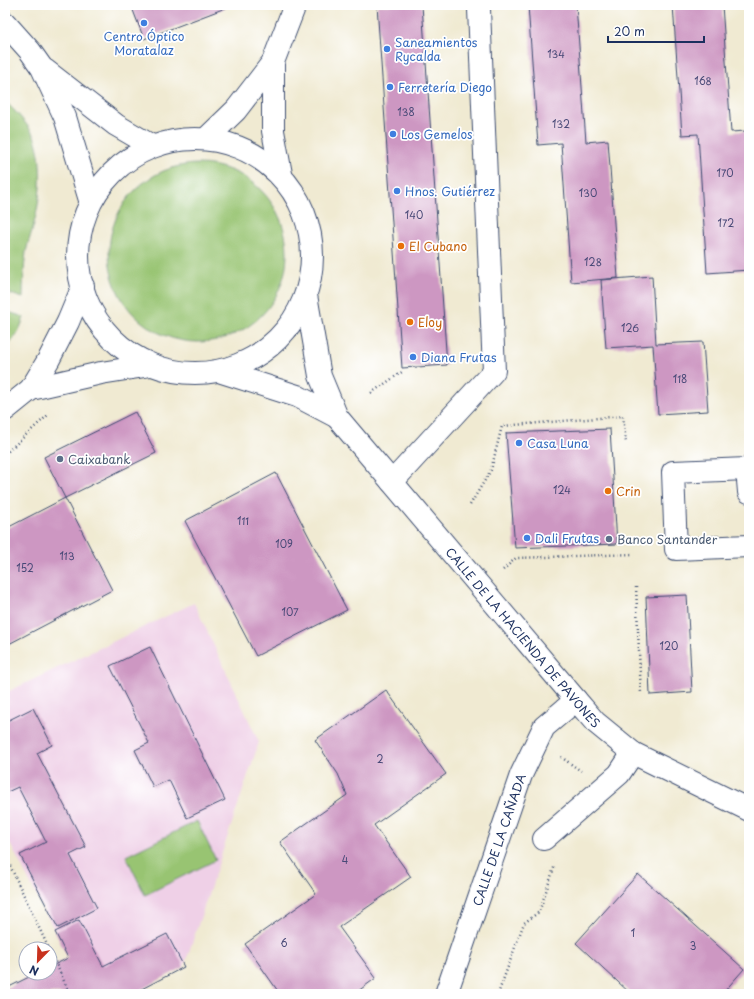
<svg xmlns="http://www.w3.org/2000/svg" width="754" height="999" font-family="'Playpen Sans',sans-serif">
  <rect width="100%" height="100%" fill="#fff"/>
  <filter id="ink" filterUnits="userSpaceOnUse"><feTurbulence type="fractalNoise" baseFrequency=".025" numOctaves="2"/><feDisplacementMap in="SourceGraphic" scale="8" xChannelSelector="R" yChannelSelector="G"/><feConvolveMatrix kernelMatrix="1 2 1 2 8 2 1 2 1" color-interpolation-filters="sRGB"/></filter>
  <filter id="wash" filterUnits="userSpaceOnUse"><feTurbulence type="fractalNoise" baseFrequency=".012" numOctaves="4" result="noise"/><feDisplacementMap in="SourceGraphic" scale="16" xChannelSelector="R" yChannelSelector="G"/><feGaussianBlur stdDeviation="0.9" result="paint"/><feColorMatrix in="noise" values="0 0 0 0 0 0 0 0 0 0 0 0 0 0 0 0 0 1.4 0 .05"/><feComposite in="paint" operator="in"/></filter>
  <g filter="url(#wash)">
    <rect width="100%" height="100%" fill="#f0ead2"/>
    <path fill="#efd0e7" d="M 194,603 L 259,742 L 184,967 L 132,994 L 87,994 L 5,834 L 5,693 Z"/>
    <g fill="#98c472" stroke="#5a7a68">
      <path d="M 5,101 C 15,111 26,122 33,134 C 44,157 41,196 35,219 C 33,230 28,241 26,252 C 24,267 23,283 23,298 L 5,292 Z"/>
      <circle cx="198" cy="253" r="89"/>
      <path d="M 5,311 L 24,317 C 20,330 15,339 5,349 Z"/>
      <path d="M 197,821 L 216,860 L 145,895 L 126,856 Z"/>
    </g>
    <g id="blocks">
      <g fill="#cd97c2">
        <path d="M 131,5 L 227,5 L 228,7 L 144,39 Z"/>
        <path d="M 377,5 L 422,5 L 447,365 L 402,368 Z"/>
        <path d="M 528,5 L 576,5 L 586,142 L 608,140 L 618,278 L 571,282 L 561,143 L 538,145 Z"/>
        <path d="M 673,5 L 722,5 L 731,132 L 746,131 L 749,177 L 749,270 L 707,273 L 698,134 L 682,135 Z"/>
        <path d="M 652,276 L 656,344 L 703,342 L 708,411 L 658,414 L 653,345 L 606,348 L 601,280 Z"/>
        <path d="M 135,412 L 156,453 L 65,498 L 44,457 Z"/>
        <path d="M 610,429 L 617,544 L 515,548 L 506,433 Z"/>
        <path d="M 276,473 L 347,610 L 256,656 L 185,521 Z"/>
        <path d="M 65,498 L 112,590 L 5,646 L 5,529 Z"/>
        <path d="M 687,595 L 692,692 L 650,695 L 646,597 Z"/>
        <path d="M 150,647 L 225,800 L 187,818 L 169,780 L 153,787 L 135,750 L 149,743 L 110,666 Z"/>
        <path d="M 386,690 L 446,774 L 374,825 L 411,877 L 339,927 L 376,978 L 354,994 L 280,994 L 245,944 L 316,894 L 280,842 L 347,795 L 338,774 L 315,740 Z"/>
        <path d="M 33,708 L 52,745 L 37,753 L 86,847 L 70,855 L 97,908 L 58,928 L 20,855 L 46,842 L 18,787 L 5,793 L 5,722 Z"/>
        <path d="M 638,874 L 744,969 L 722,994 L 631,994 L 576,943 Z"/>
        <path d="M 79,920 L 103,966 L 167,934 L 184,967 L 132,994 L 5,994 L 5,989 L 37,973 L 50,973 L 50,967 L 68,958 L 55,932 Z"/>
      </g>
    </g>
  </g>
  <g filter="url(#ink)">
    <use href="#blocks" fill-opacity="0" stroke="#3b4b6f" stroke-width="1"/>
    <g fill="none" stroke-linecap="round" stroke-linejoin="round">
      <g stroke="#3b4b6f" stroke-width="24">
        <g id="minor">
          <path d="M 5,23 L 30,51 L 42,68 L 65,117 L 90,200"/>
          <path d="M 273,62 L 273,131 L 281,174"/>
          <path d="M 45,70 L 116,125 L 152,146"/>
          <circle cx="195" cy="256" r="117"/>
          <path d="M 206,139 L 236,110 L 273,62 L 295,5"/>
          <path id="s1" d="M 306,295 L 320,376 L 337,417 L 576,700 L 595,722 L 633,753 L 749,810"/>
          <path d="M 222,372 L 297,396 L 337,417"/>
          <path d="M 31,389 L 101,373 L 151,365"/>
          <path d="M 5,410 L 31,389 L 49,359 L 68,322 L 83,286"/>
          <path d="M 392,482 L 494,371 L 479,9"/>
          <path d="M 749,492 L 747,469 L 673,472 L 676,549 L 749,546"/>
          <path d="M 544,839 L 619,774 L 633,753"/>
          <path id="s2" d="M 446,994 L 521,775 L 544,727 L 576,700"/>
        </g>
      </g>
      <g stroke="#3b4b6f" stroke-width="2.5" stroke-dasharray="1 3" stroke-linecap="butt">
        <path d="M 371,393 L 402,372"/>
        <path d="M 5,454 L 48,415"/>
        <path d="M 470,505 L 491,470 L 502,426 L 623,416 L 626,443"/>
        <path d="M 503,570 L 516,558 L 634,554"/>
        <path d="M 636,587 L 641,694"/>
        <path d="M 561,757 L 581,771"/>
        <path d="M 5,855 L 49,949"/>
        <path d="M 50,951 L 70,994"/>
        <path d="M 498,994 L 524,923 L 539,912 L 555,865"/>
      </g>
      <use href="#minor" stroke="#fff" stroke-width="22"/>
    </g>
  </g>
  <g fill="#3f7fe0" stroke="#fff" stroke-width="1.5">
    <circle cx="144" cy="23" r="4"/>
    <circle cx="387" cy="49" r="4"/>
    <circle cx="390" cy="87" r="4"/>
    <circle cx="393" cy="134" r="4"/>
    <circle cx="397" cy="191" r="4"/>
    <circle cx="413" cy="357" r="4"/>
    <circle cx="519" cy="443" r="4"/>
    <circle cx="527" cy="538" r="4"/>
  </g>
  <g fill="#e8710a" stroke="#fff" stroke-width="1.5">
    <circle cx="401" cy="246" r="4"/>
    <circle cx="410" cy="322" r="4"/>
    <circle cx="608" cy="491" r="4"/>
  </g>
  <g fill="#5c6f8a" stroke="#fff" stroke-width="1.5">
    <circle cx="60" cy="459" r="4"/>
    <circle cx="609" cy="539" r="4"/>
  </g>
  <g text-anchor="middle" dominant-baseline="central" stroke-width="3.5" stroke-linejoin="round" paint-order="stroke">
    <g font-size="10" fill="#484977">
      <text x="556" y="53">134</text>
      <text x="703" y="80">168</text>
      <text x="406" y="111">138</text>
      <text x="561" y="123">132</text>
      <text x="725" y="172">170</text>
      <text x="588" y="192">130</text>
      <text x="414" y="214">140</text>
      <text x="726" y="222">172</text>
      <text x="593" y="261">128</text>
      <text x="630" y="327">126</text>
      <text x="680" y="378">118</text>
      <text x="562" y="489">124</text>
      <text x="243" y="520">111</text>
      <text x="284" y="543">109</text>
      <text x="67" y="555">113</text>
      <text x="25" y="567">152</text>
      <text x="290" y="611">107</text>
      <text x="669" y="645">120</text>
      <text x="380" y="758">2</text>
      <text x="345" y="859">4</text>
      <text x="633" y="932">1</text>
      <text x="284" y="942">6</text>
      <text x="693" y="945">3</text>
    </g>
    <g font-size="12" fill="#366cbe" stroke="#fff" text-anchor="start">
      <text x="144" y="36" text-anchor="middle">Centro Óptico<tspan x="144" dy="14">Moratalaz</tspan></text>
      <text x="395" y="42">Saneamientos<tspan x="395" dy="14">Rycalda</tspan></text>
      <text x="398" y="87">Ferretería Diego</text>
      <text x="401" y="134">Los Gemelos</text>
      <text x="405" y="191">Hnos. Gutiérrez</text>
      <text x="421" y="357">Diana Frutas</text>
      <text x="527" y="443">Casa Luna</text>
      <text x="535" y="538">Dali Frutas</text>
    </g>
    <g font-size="12" fill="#c56008" stroke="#fff" text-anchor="start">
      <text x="409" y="246">El Cubano</text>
      <text x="418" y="322">Eloy</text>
      <text x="616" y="491">Crin</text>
    </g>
    <g font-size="12" fill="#4e5e75" stroke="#fff" text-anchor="start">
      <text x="68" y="459">Caixabank</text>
      <text x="617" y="539">Banco Santander</text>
    </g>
    <g font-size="12" fill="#1b2f5e" stroke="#fff">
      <text stroke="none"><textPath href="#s1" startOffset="415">CALLE DE LA HACIENDA DE PAVONES</textPath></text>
      <text stroke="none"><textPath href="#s2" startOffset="163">CALLE DE LA CAÑADA</textPath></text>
    </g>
  </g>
  <rect width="754" height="999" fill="none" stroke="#fff" stroke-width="20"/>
  <g transform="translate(38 961) rotate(203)"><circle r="19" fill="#ffffff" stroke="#a4acbf"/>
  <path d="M0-3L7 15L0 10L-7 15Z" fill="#c8321e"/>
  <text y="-6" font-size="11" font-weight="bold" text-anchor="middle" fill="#1b2f5e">N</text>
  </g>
  <path d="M608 36v6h96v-6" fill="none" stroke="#1b2f5e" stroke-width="2"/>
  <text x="614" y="36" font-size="12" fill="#1b2f5e" stroke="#ffffff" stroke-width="3" paint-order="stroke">20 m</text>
</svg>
